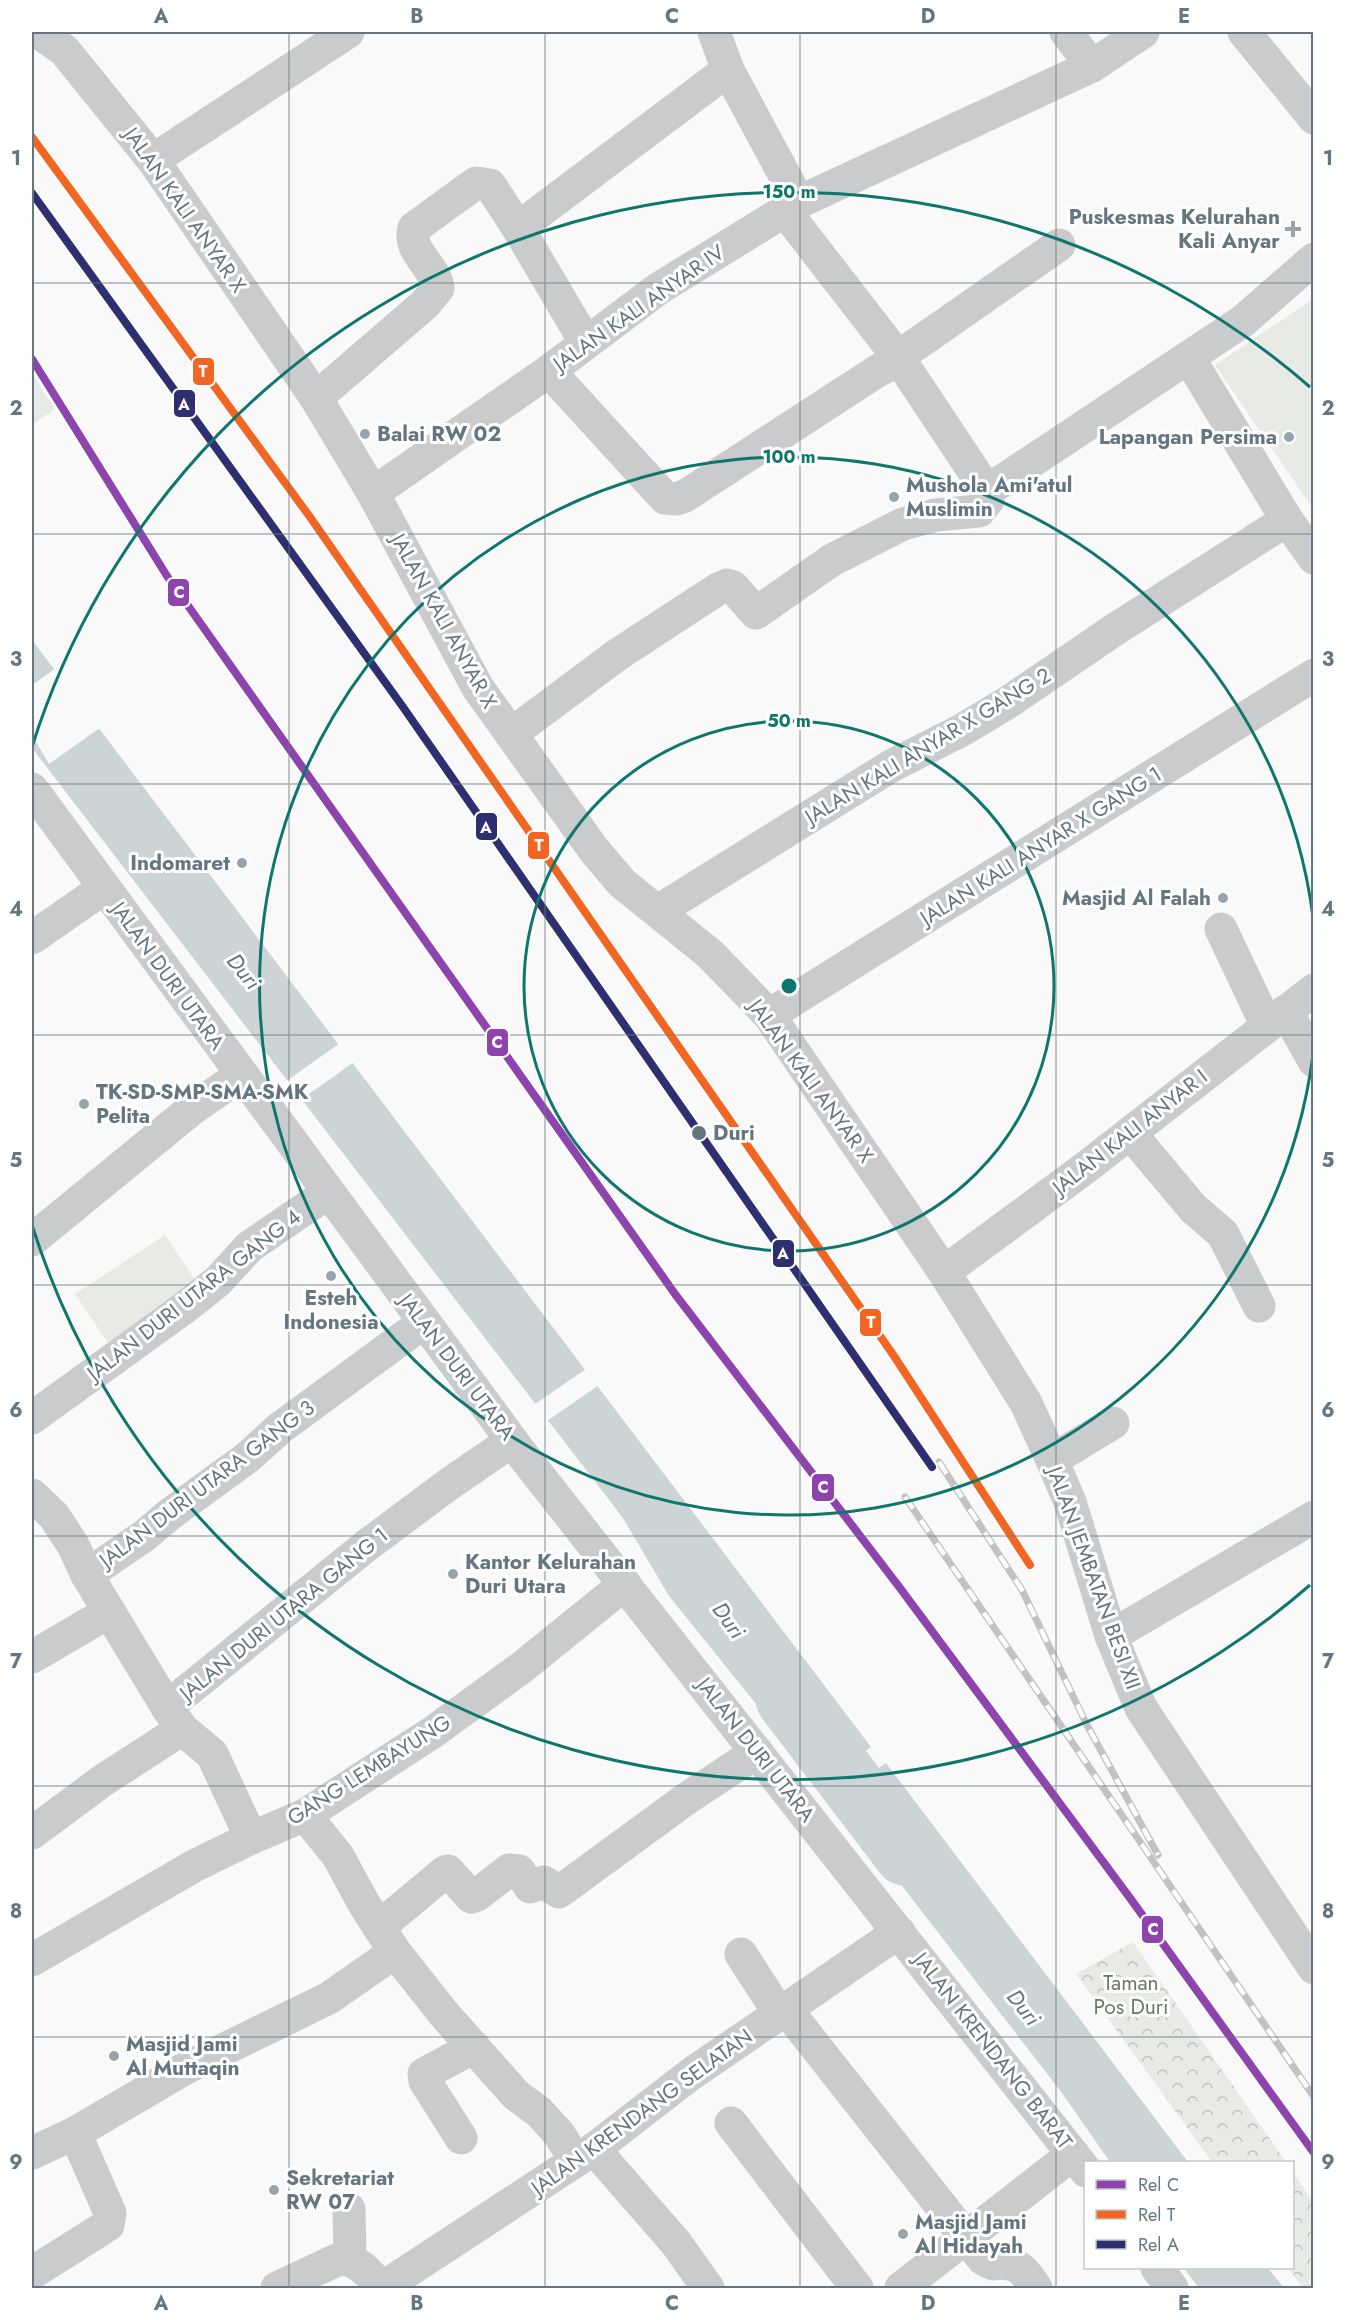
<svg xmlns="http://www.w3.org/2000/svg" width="1345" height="2320" font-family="Jost,sans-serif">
  <defs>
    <pattern id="park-crowns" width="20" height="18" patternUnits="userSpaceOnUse" patternTransform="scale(1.5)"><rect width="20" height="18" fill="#e8eae6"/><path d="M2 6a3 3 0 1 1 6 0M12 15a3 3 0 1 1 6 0" fill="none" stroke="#c0c2c0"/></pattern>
  </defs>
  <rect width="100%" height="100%" fill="#f9f9f9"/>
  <path fill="#e8e9e9" d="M 32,374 L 55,409 L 32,425 Z"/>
  <g fill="#e8eae6">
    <path d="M 1313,299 L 1313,509 L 1215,365 Z"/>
    <path d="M 165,1235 L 202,1290 L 112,1349 L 75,1294 Z"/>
  </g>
  <g fill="url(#park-crowns)">
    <path d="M 1133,1942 L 1286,2162 L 1212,2162 L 1076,1974 Z"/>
    <path d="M 1293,2172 L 1313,2202 L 1313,2288 L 1303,2288 L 1288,2268 L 1292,2268 Z"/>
  </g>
  <g fill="#ccd4d6">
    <path d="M 32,640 L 871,1747 L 820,1783 L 669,1596 L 623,1518 L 32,748 Z"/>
    <path d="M 886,1763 L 1188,2162 L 1110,2162 L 1062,2093 L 835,1799 Z"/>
    <path d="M 1184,2268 L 1268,2268 L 1284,2288 L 1199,2288 Z"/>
  </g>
  <g fill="#f9f9f9">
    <path d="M 56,668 L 101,727 L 49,764 L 32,735 L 32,685 Z"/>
    <path d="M 340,1043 L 354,1062 L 299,1101 L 285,1082 Z"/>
    <path d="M 586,1369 L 599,1385 L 547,1421 L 535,1404 Z"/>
  </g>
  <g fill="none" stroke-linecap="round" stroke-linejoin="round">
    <path stroke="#ccd4d6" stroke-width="63" d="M 787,1699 L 905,1854"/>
    <g stroke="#cacbcc" stroke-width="33">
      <path d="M 38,32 L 64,50 L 153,160 L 316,398 L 373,493 L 478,688 L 594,850 L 622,883 L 710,954 L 769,1015 L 944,1272 L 1026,1403 L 1052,1460 L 1070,1502 L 1111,1636 L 1141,1708 L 1314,1968"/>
      <path d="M 714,32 L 728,70 L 799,202"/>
      <path d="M 1066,32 L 1092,66"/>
      <path d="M 1244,32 L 1314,118"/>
      <path d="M 153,160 L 348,32"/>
      <path d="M 785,211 L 898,357"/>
      <path d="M 518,228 L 586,343"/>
      <path d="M 1189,358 L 1287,520 L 1314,558"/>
      <path d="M 549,371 L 665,498 L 676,499 L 685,496 L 879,370 L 900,360 L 898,357 L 1059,245"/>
      <path d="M 316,398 L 425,304 L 438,288 C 435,265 407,252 414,228 L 476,183 L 490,185 L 518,228 L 728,70"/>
      <path d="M 987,491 L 1243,321 L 1314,259"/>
      <path d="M 373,493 L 549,371 L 658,289 L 799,202 L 1092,66 L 1143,32"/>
      <path d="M 511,734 L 617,655 L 718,589 L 727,585 L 733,587 L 756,613 L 832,560 L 903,524 L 936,515 L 979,511 L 988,500 L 987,491 L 900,360"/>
      <path d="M 32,789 L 521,1453 L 1086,2171"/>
      <path d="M 658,911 L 891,766 L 962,730 L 1007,703 L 1114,630 L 1287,520"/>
      <path d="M 1221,929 L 1267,1026"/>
      <path d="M 32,938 L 104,888"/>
      <path d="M 1286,1011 L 1314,1061"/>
      <path d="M 769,1015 L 1314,675"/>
      <path d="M 1130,1133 L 1193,1208 L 1223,1234 L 1259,1306"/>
      <path d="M 32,1240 L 192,1109 L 241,1075"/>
      <path d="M 944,1272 L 1085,1168 L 1314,990"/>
      <path d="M 32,1418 L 184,1308 L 218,1281 L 249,1247 L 328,1193"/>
      <path d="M 1052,1460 L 1113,1423"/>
      <path d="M 32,1495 L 54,1516 L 73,1545 L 87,1575 L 167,1707"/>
      <path d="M 87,1575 L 144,1536 L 170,1514 L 248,1457 L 280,1428 L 423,1323"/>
      <path d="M 1111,1636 L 1314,1517"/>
      <path d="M 32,1657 L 109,1612"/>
      <path d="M 182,1729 L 212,1754 L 251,1838"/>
      <path d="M 305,1815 L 338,1856 L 364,1904 L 395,1952 L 444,2014 L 516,2095 L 539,2112 L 559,2134 L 576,2161"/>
      <path d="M 32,1833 L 102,1781 L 182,1729 L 167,1707 L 366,1546 L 449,1484 L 512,1441"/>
      <path d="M 379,1927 L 445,1872 L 448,1871 L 471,1897 L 477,1895 L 509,1870 L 519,1871 L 530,1887 L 544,1882 L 559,1892 L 686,1799 L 757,1752"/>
      <path d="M 741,1954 L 779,2013"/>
      <path d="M 32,1960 L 194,1866 L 251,1838 L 305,1815 L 433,1732 L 521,1668 L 625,1584"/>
      <path d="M 786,2009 L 983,2259 L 993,2264 C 1017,2260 1024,2270 1036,2288"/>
      <path d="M 731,2123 L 857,2288"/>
      <path d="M 461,2138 L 425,2081 L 424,2074 L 474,2047"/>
      <path d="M 594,2149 L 676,2243 L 708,2288"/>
      <path d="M 32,2153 L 75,2133 L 184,2069 L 329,1998 L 395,1952"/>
      <path d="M 349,2209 L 350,2259"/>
      <path d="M 1157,2268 L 1172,2288"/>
      <path d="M 32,2273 L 108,2225 L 110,2213 L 75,2133"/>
      <path d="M 277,2288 L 339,2259 C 359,2259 370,2275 382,2288"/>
      <path d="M 382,2288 L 594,2149 L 691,2074 L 899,1932"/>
      <path d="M 901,2288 L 1073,2154"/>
    </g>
    <g stroke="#c0c2c3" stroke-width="7">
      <g id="rail">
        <path d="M 939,1462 L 1022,1590 L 1087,1725 L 1158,1855"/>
        <path d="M 905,1497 L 1314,2097"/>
      </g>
    </g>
    <use href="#rail" stroke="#fff" stroke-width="4.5" stroke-dasharray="14" stroke-linecap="butt"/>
    <g stroke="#fff" stroke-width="12">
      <path id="rail-1" d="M 32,359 L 167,576 L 675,1294 L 900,1588 L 1130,1898 L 1314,2153"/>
    </g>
    <g stroke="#fff" stroke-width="12">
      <path id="rail-2" d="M 32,137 L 310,517 L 894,1356 L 1030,1565"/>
    </g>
    <g stroke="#fff" stroke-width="12">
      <path id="rail-3" d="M 32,193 L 403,707 L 932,1467"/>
    </g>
    <use href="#rail-1" stroke="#8e44ad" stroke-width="8"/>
    <use href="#rail-2" stroke="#f26522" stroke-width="8"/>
    <use href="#rail-3" stroke="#2e2f70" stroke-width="8"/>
  </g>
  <path fill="none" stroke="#667680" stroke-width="1.5" stroke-opacity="0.55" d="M 289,32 L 289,2288M 545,32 L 545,2288M 800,32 L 800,2288M 1056,32 L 1056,2288M 32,283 L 1314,283M 32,534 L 1314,534M 32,784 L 1314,784M 32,1035 L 1314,1035M 32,1285 L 1314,1285M 32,1536 L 1314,1536M 32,1786 L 1314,1786M 32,2037 L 1314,2037"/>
  <g fill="none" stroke="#0f766e" stroke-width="3">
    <circle cx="789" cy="986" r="265"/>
    <path d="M1313 1055A529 529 0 1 1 1313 917"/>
    <path d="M1310 1585A794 794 0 0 1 32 1225M32 747A794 794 0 0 1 1310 387"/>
  </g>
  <g fill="#99a4aa" stroke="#fff" stroke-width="2">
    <path d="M1290 220h6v6h6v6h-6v6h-6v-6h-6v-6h6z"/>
    <circle cx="365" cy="434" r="6"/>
    <circle cx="1289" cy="437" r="6"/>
    <circle cx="894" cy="497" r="6"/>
    <circle cx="242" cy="863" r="6"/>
    <circle cx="1223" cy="898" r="6"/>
    <circle cx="84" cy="1104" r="6"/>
    <circle cx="331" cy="1276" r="6"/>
    <circle cx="453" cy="1574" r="6"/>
    <circle cx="114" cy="2056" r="6"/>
    <circle cx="274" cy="2190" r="6"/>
    <circle cx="903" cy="2234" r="6"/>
  </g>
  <circle fill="#667680" stroke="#fff" stroke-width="2" cx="699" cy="1133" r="8"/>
  <g text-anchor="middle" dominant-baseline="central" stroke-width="6" stroke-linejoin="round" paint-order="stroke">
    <g font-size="21" fill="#667680" stroke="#fff">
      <text transform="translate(185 210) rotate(55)">JALAN KALI ANYAR X</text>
      <text transform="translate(639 308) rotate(-35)">JALAN KALI ANYAR IV</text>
      <text transform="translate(444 621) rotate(61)">JALAN KALI ANYAR X</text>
      <text transform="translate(928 746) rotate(-31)">JALAN KALI ANYAR X GANG 2</text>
      <text transform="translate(1041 846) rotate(-32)">JALAN KALI ANYAR X GANG 1</text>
      <text transform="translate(168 976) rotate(54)">JALAN DURI UTARA</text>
      <text transform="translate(811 1081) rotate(54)">JALAN KALI ANYAR X</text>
      <text transform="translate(1130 1132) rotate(-38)">JALAN KALI ANYAR I</text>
      <text transform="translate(194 1295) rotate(-38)">JALAN DURI UTARA GANG 4</text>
      <text transform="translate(457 1367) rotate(53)">JALAN DURI UTARA</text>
      <text transform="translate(207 1484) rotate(-37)">JALAN DURI UTARA GANG 3</text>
      <text transform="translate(1094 1578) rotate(70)">JALAN JEMBATAN BESI XII</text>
      <text transform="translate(284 1614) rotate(-39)">JALAN DURI UTARA GANG 1</text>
      <text transform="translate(756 1750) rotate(52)">JALAN DURI UTARA</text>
      <text transform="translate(369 1770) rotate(-32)">GANG LEMBAYUNG</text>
      <text transform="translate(993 2051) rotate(52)">JALAN KRENDANG BARAT</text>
      <text transform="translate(642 2112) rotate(-36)">JALAN KRENDANG SELATAN</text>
    </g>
    <g font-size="21" font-weight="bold" fill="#667680" stroke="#fff" text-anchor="start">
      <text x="1280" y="217" text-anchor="end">Puskesmas Kelurahan<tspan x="1280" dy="24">Kali Anyar</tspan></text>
      <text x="377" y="434">Balai RW 02</text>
      <text x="1277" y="437" text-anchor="end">Lapangan Persima</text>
      <text x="906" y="485">Mushola Ami'atul<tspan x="906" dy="24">Muslimin</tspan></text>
      <text x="230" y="863" text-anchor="end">Indomaret</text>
      <text x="1211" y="898" text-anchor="end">Masjid Al Falah</text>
      <text x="96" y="1092">TK-SD-SMP-SMA-SMK<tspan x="96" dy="24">Pelita</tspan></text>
      <text x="331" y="1298" text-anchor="middle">Esteh<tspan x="331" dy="24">Indonesia</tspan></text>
      <text x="465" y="1562">Kantor Kelurahan<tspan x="465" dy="24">Duri Utara</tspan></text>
      <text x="126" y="2044">Masjid Jami<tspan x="126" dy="24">Al Muttaqin</tspan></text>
      <text x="286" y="2178">Sekretariat<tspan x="286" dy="24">RW 07</tspan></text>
      <text x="915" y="2222">Masjid Jami<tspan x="915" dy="24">Al Hidayah</tspan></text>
    </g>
    <g font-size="21" font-weight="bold" fill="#667680" stroke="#fff" text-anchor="start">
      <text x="713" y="1133">Duri</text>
    </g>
    <g font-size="21" fill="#697966" stroke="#fff">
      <text x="1131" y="1983">Taman<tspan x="1131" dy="24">Pos Duri</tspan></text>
    </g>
    <g font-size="22" font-style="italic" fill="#62747a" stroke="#fff">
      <text transform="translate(244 971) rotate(51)">Duri</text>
      <text transform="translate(729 1620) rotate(54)">Duri</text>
      <text transform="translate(1024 2007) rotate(52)">Duri</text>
    </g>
  </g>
  <circle cx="789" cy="986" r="9" fill="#0f766e" stroke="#fff" stroke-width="3"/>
  <g font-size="18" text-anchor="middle" font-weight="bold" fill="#0f766e" stroke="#fff" stroke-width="6" stroke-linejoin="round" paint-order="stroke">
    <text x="789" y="198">150 m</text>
    <text x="789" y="463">100 m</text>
    <text x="789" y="727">50 m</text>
  </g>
  <g stroke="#fff" stroke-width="2">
    <rect x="192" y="357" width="23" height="29" rx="6" fill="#f26522"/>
    <rect x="173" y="389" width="23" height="29" rx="6" fill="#2e2f70"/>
    <rect x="167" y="578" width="23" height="29" rx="6" fill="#8e44ad"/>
    <rect x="475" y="812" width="23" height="29" rx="6" fill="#2e2f70"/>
    <rect x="527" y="831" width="23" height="29" rx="6" fill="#f26522"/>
    <rect x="486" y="1028" width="23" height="29" rx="6" fill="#8e44ad"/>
    <rect x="772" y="1239" width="23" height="29" rx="6" fill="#2e2f70"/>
    <rect x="859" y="1308" width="23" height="29" rx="6" fill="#f26522"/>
    <rect x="811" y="1473" width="24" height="29" rx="6" fill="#8e44ad"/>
    <rect x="1141" y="1915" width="23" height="29" rx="6" fill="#8e44ad"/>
  </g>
  <g font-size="16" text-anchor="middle" font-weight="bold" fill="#fff">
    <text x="203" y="377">T</text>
    <text x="184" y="410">A</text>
    <text x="179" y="598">C</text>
    <text x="486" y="833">A</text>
    <text x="539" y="851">T</text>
    <text x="497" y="1048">C</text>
    <text x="783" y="1259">A</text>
    <text x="871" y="1328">T</text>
    <text x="823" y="1493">C</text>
    <text x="1153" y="1935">C</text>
  </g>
  <rect width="1345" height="2320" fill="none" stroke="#ffffff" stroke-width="66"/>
  <rect x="1084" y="2161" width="210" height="108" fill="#ffffff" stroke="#c2c8cc" stroke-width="1.5"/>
  <rect x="1096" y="2180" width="30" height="9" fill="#8e44ad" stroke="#c2c8cc" stroke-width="1.5"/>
  <text x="1138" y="2191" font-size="18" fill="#667680">Rel C</text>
  <rect x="1096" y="2210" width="30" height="9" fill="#f26522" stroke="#c2c8cc" stroke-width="1.5"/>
  <text x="1138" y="2221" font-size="18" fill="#667680">Rel T</text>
  <rect x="1096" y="2240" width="30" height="9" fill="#2e2f70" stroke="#c2c8cc" stroke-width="1.5"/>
  <text x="1138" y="2251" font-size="18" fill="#667680">Rel A</text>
  <rect x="33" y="33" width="1279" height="2254" fill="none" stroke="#667680" stroke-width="2"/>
  <g font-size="20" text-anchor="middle" font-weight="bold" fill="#667680">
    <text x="161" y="23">A</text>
    <text x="417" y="23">B</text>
    <text x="672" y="23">C</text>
    <text x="928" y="23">D</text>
    <text x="1184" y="23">E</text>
    <text x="16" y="165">1</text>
    <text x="1328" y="165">1</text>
    <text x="16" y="415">2</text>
    <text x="1328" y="415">2</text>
    <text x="16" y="666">3</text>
    <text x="1328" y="666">3</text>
    <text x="16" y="916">4</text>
    <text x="1328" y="916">4</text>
    <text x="16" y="1167">5</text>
    <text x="1328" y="1167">5</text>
    <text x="16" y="1417">6</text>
    <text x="1328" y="1417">6</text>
    <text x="16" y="1668">7</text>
    <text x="1328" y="1668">7</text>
    <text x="16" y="1918">8</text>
    <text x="1328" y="1918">8</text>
    <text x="16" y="2169">9</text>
    <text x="1328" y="2169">9</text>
    <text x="161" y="2310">A</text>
    <text x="417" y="2310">B</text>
    <text x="672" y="2310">C</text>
    <text x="928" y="2310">D</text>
    <text x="1184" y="2310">E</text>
  </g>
</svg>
